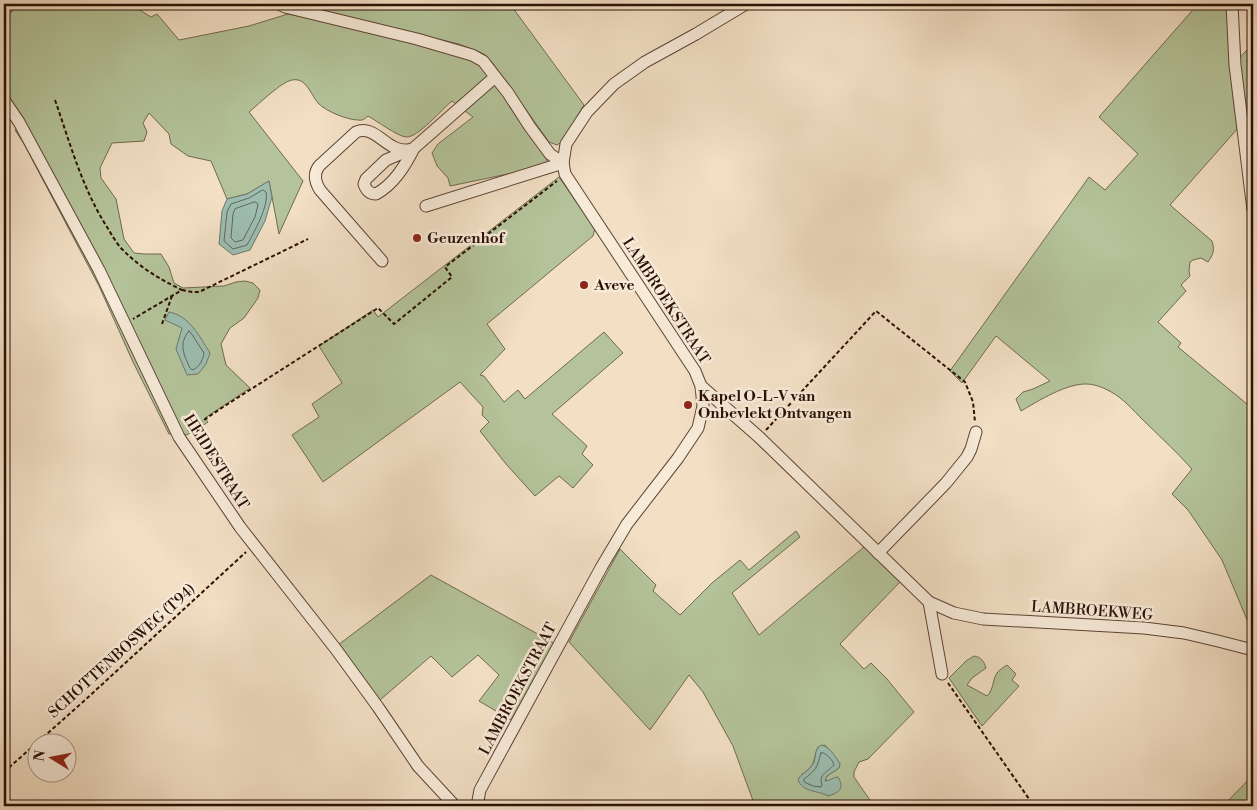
<svg xmlns="http://www.w3.org/2000/svg" width="1257" height="810" font-family="'Libre Bodoni',serif">
  <rect width="100%" height="100%" fill="#f2dfc4"/>
  <filter id="stains"><feTurbulence type="fractalNoise" baseFrequency=".004" numOctaves="4"/><feColorMatrix values="0 0 0 0 .2 0 0 0 0 .09 0 0 0 0 .02 0 0 0 .5 -.17"/></filter>
  <radialGradient id="worn" r=".72"><stop offset=".6" stop-color="#630" stop-opacity="0"/><stop offset="1" stop-color="#630" stop-opacity=".3"/></radialGradient>
  <g fill="#b4c399" stroke="#6f6a4e" fill-rule="evenodd">
    <path d="M 17,4 L 135,4 L 138,9 L 151,17 L 157,14 L 179,40 L 249,26 L 288,14 L 311,18 L 464,56 L 477,63 L 500,90 L 548,162 L 527,170 L 450,186 L 448,178 L 437,166 L 432,153 L 438,144 L 473,117 L 452,101 C 442,109 418,138 406,137 C 397,136 377,121 368,116 C 365,119 362,121 358,120 C 347,120 326,111 319,104 C 311,96 307,77 292,80 C 281,82 259,104 249,112 L 303,181 L 279,234 L 269,181 L 247,194 L 227,199 L 211,161 L 188,156 L 171,144 L 169,134 L 149,113 L 143,123 L 147,132 L 144,141 L 112,143 L 100,168 L 101,178 L 116,199 L 124,239 L 134,253 L 144,254 L 161,254 L 169,267 L 174,283 L 183,288 L 224,286 L 236,282 L 245,281 L 253,283 L 260,290 L 258,298 L 244,318 L 230,328 L 221,344 L 226,365 L 250,388 L 205,418 L 208,422 L 193,432 L 186,435 L 169,434 L 133,362 L 99,286 L 24,144 L 15,130 L 24,124 L 4,96 L 4,14 Z"/>
    <path d="M 291,4 L 510,4 L 584,105 L 562,142 L 557,145 L 549,142 L 492,62 L 484,54 L 459,44 Z"/>
    <path d="M 1198,4 L 1227,4 L 1239,127 L 1170,205 L 1212,241 C 1215,250 1213,255 1208,262 L 1201,258 L 1193,260 L 1190,262 L 1189,271 L 1190,276 L 1181,285 L 1186,291 L 1158,322 L 1181,343 L 1178,347 L 1253,409 L 1253,634 L 1222,560 L 1188,510 L 1172,494 L 1192,469 C 1176,451 1158,435 1141,418 C 1134,411 1127,403 1119,397 C 1111,391 1097,384 1087,384 C 1067,383 1038,401 1021,411 L 1016,399 L 1023,392 L 1033,389 L 1050,381 L 996,336 L 962,383 L 950,371 L 1089,177 L 1105,190 L 1138,154 L 1099,117 Z"/>
    <path d="M 1253,43 L 1253,127 L 1246,120 L 1238,60 Z"/>
    <path d="M 559,177 L 595,229 L 593,236 L 487,324 L 505,349 L 480,375 L 484,376 L 504,402 L 518,390 L 525,399 L 604,332 L 623,353 L 552,414 L 587,446 L 582,454 L 593,465 L 573,488 L 559,476 L 535,496 L 506,464 L 480,431 L 489,422 L 482,415 L 483,407 L 460,382 L 323,482 L 292,435 L 319,417 L 312,404 L 342,383 L 319,346 L 373,310 L 378,317 Z"/>
    <path d="M 796,531 L 800,537 L 732,593 L 759,635 L 864,547 L 901,581 L 840,644 L 864,669 L 871,663 L 887,679 L 914,712 L 868,759 L 859,762 L 854,772 L 854,777 L 874,806 L 755,806 L 733,746 L 703,692 L 689,675 L 650,730 L 569,642 L 620,549 L 656,585 L 653,591 L 680,615 L 712,583 L 740,560 L 749,570 ZM 825,745 L 832,753 L 840,764 L 839,768 L 827,776 L 825,781 L 830,781 L 828,796 L 823,793 L 801,775 C 817,765 812,761 818,747 Z"/>
    <path d="M 431,575 L 554,643 L 511,720 L 479,701 L 499,675 L 478,655 L 452,677 L 431,656 L 380,700 L 338,645 Z"/>
    <path d="M 974,656 C 981,657 984,661 986,668 L 972,678 L 967,685 L 987,696 C 994,689 992,681 997,673 C 999,670 1004,667 1007,665 L 1016,674 L 1012,680 L 1019,686 L 982,726 L 949,678 L 966,661 Z"/>
    <path d="M 1253,775 L 1253,806 L 1223,806 Z"/>
  </g>
  <g fill="#9cbdb0" stroke="#6e786b">
    <path d="M 269,181 L 272,197 L 265,221 L 250,250 L 233,255 L 219,244 L 222,211 L 227,199 L 247,194 Z"/>
    <path d="M 169,312 C 190,316 199,336 210,353 L 206,364 L 198,374 L 187,375 L 176,349 L 182,328 L 165,320 Z"/>
    <path d="M 821,745 C 829,746 836,757 840,764 L 839,768 L 827,776 L 825,781 C 830,781 833,777 838,777 C 845,788 839,793 828,796 C 818,790 802,793 798,779 C 802,773 809,771 813,764 C 817,757 813,751 821,745 Z"/>
  </g>
  <g fill="none" stroke-linecap="round" stroke-linejoin="round">
    <g stroke="#63665a" stroke-width="1">
      <path d="M 263,190 L 266,192 C 269,206 254,232 247,245 L 233,249 L 224,241 L 227,212 L 231,204 L 249,198 Z"/>
      <path d="M 255,202 L 257,203 L 258,205 L 255,217 L 243,240 L 235,242 L 231,238 L 233,214 L 235,209 Z"/>
      <path d="M 189,331 L 191,333 L 204,353 C 203,360 199,368 192,370 L 190,368 C 184,355 178,344 189,331 Z"/>
      <path d="M 821,753 L 824,753 C 828,756 833,760 834,765 C 828,772 818,774 822,785 L 821,787 L 813,786 L 804,782 L 804,779 C 816,770 817,768 821,753 Z"/>
    </g>
    <g stroke="#5c4434" stroke-width="13">
      <g id="minor">
        <path d="M 279,4 L 285,7 L 417,39 L 472,55 L 483,61 L 508,93 L 530,127 L 550,154 L 563,163"/>
        <path d="M 1232,4 L 1235,65 L 1253,210"/>
        <path d="M 4,10 L 11,4"/>
        <path d="M 4,100 L 19,122 L 99,270 L 179,437 L 240,527 L 335,648 L 378,707 L 418,766 L 455,806"/>
        <path d="M 414,148 C 405,166 394,184 376,194 C 370,194 366,190 364,184 L 366,179 L 386,160 L 414,148 L 495,77"/>
        <path d="M 426,206 L 563,163"/>
        <path d="M 382,261 L 320,190 C 315,182 313,174 319,166 L 356,132 C 376,124 386,152 408,150"/>
        <path d="M 701,386 L 759,437 L 929,602 L 954,613 L 983,619 L 1144,628 L 1184,633 L 1218,641 L 1253,650"/>
        <path d="M 878,553 L 946,483 L 967,457 L 971,449 L 976,432"/>
        <path d="M 929,602 L 942,674"/>
        <path d="M 477,806 L 480,790 L 602,566 L 627,524 L 678,458 L 698,428 L 703,406 L 701,386 L 695,371 L 565,174 L 563,163 L 566,144 L 587,112 L 614,84 L 645,62 L 696,34 L 746,4"/>
      </g>
    </g>
    <g stroke="#2a1004" stroke-width="2" stroke-dasharray="4 2.5" stroke-linecap="butt">
      <path d="M 55,100 C 70,143 82,188 107,227 C 112,235 117,245 125,252 C 141,268 161,280 182,290 L 133,319"/>
      <path d="M 182,290 L 192,292 L 199,292 L 308,239"/>
      <path d="M 162,324 L 172,296"/>
      <path d="M 766,430 L 876,311 L 965,382 L 973,402 L 975,422"/>
      <path d="M 188,431 L 220,409 L 378,308 L 394,324 L 452,277 L 445,267 L 557,181"/>
      <path d="M 948,683 L 1034,806"/>
      <path d="M 4,772 L 84,701 L 246,552"/>
    </g>
    <use href="#minor" stroke="#f7ead9" stroke-width="11"/>
  </g>
  <g fill="#8f2418" stroke="#f7ead9" stroke-width="2">
    <circle cx="417" cy="238" r="5"/>
    <circle cx="584" cy="285" r="5"/>
    <circle cx="688" cy="405" r="5"/>
  </g>
  <g text-anchor="middle" dominant-baseline="central" stroke-width="5" stroke-linejoin="round" paint-order="stroke">
    <g font-size="15" font-weight="bold" fill="#2a1004" stroke="#f7ead9" text-anchor="start">
      <text x="427" y="238">Geuzenhof</text>
      <text x="594" y="285">Aveve</text>
      <text x="698" y="396">Kapel O-L-V van<tspan x="698" dy="17">Onbevlekt Ontvangen</tspan></text>
    </g>
    <g font-size="15" fill="#2a1004" stroke="#f7ead9">
      <text transform="translate(666 301) rotate(57)">LAMBROEKSTRAAT</text>
      <text transform="translate(216 462) rotate(58)">HEIDESTRAAT</text>
      <text transform="translate(1092 611) rotate(4)">LAMBROEKWEG</text>
      <text transform="translate(122 651) rotate(-42)">SCHOTTENBOSWEG (T94)</text>
      <text transform="translate(518 689) rotate(-62)">LAMBROEKSTRAAT</text>
    </g>
  </g>
  <rect width="1257" height="810" fill="none" stroke="#f2dfc4" stroke-width="20"/>
  <rect x="5" y="5" width="1247" height="800" fill="none" stroke="#2a1004" stroke-width="2.5"/>
  <rect x="10" y="10" width="1237" height="790" fill="none" stroke="#2a1004"/>
  <g transform="translate(52 758) rotate(280)"><circle r="24" fill="#f7ead9" stroke="#a59384"/>
  <path d="M0-4L9 19L0 12L-9 19Z" fill="#8f2418"/>
  <text y="-8" font-size="14" font-weight="bold" text-anchor="middle" fill="#2a1004">N</text>
  </g>
  <rect width="100%" height="100%" filter="url(#stains)"/>
  <rect width="100%" height="100%" fill="url(#worn)"/>
</svg>
